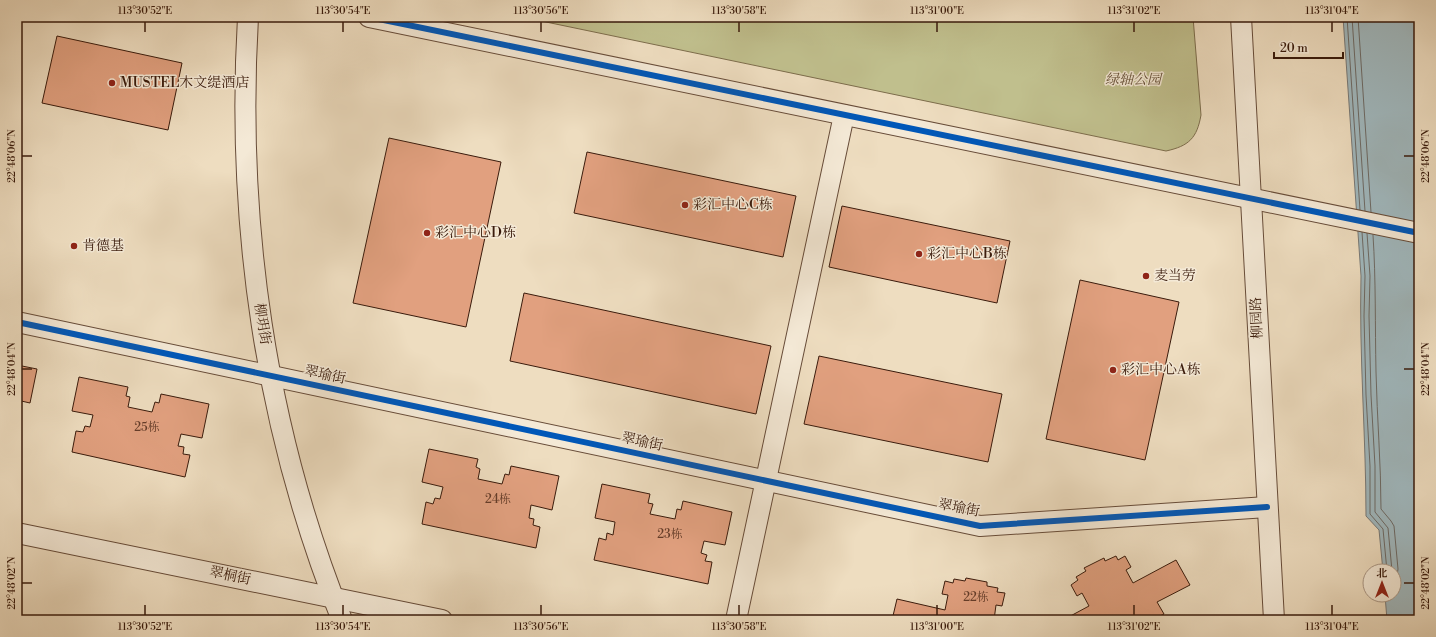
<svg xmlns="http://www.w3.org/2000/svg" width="1436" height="637" font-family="'Libre Bodoni','Noto Serif SC',serif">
  <rect width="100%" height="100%" fill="#eeddc0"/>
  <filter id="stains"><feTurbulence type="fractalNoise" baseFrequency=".005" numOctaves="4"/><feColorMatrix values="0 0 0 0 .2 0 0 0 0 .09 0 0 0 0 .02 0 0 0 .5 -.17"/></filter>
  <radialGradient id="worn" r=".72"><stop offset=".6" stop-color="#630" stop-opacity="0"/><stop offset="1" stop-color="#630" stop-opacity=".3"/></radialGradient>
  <path fill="#c0bf8d" stroke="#7d6d4c" d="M 522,17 L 1193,17 L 1201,115 C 1197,138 1189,146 1166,151 Z"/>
  <path fill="#a0b8be" stroke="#777977" d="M 1343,17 L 1419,17 L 1419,257 L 1418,277 L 1419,281 L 1419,620 L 1387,620 L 1385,595 L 1394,595 L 1394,571 L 1383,571 L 1379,530 L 1366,516 C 1366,436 1359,356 1361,276 Z"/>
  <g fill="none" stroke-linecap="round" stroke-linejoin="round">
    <g stroke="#6d6a65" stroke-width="1">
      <path d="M 1347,17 L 1360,210"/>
      <path d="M 1352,17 L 1365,211"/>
      <path d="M 1358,17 L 1371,212"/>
      <path d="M 1362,232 L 1365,276 L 1364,316 L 1366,395 L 1370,466 L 1370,514 L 1383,529 L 1387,571"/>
      <path d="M 1367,233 L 1370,276 L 1369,316 L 1371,395 L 1375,466 L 1375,512 L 1388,528 L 1392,571"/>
      <path d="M 1373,235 C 1376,280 1375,326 1376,372 C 1377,418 1381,464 1381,509 L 1391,521 L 1394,526 L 1398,569 L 1397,576 L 1394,580"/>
    </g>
  </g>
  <g fill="#e1a07f" stroke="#3a1b0c">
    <path d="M 57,36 L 182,63 L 168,130 L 42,103 Z"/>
    <path d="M 389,138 L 501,162 L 466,327 L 353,303 Z"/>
    <path d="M 587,152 L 796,196 L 783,257 L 574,213 Z"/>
    <path d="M 842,206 L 1010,241 L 997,303 L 829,267 Z"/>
    <path d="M 1080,280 L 1179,302 L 1145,460 L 1046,439 Z"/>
    <path d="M 524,293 L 771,346 L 756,414 L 510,361 Z"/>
    <path d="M 819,356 L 1002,394 L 988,462 L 804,424 Z"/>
    <path d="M 17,365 L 37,369 L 30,403 L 17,400 Z"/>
    <path d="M 79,377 L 128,387 L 126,396 L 130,397 L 128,407 L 152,412 L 155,402 L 159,403 L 161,394 L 209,404 L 202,438 L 181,434 L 178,446 L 184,447 L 183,454 L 190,455 L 185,477 L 72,452 L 76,431 L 83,432 L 85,426 L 90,427 L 93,415 L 72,411 Z"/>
    <path d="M 429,449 L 478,459 L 476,467 L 480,469 L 478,479 L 502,484 L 505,474 L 509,475 L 511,466 L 559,476 L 552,510 L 531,505 L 529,518 L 534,519 L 533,525 L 540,527 L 536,548 L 422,524 L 426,502 L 433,504 L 435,498 L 440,499 L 443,487 L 422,482 Z"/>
    <path d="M 602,484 L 650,494 L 648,503 L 653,504 L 650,514 L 675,519 L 677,509 L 681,510 L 683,501 L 732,512 L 725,545 L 704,541 L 701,553 L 707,555 L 705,561 L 712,562 L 708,584 L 594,560 L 599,538 L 606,540 L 607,533 L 613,535 L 615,522 L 595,518 Z"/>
    <path d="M 1116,556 L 1118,560 L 1125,556 L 1131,567 L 1126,570 L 1133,583 L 1176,560 L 1190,585 L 1157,602 L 1164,614 L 1152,620 L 1130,620 L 1129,617 L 1123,620 L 1063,620 L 1089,606 L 1082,593 L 1077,596 L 1071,585 L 1078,580 L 1076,577 L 1086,571 L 1084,568 L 1104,558 L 1105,561 Z"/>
    <path d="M 966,578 L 987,582 L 987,586 L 998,588 L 997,592 L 1005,593 L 1002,606 L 996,605 L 994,620 L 892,620 L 897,599 L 945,610 L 948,595 L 942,594 L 945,581 L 953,583 L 954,579 L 965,581 Z"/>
  </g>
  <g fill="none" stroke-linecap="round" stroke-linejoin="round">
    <g stroke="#674c39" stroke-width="22">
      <g id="street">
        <path d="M 248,17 C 236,222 265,429 342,620"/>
        <path d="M 369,17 L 1419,233"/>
        <path d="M 1241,17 L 1274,620"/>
        <path d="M 17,322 L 980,526 L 1267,507"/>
        <path d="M 17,533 L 442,620"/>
        <path d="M 736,620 L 844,115"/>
      </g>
    </g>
    <use href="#street" stroke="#f4e9d6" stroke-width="20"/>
    <g stroke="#f4e9d6" stroke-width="8">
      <g id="cycleway">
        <path d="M 369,17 L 1419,233"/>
        <path d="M 17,322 L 980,526 L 1267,507"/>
      </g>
    </g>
    <use href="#cycleway" stroke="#0057b8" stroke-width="6"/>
  </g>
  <path fill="none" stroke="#3a1b0c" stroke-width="1.5" d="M 145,22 L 145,32M 343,22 L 343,32M 541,22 L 541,32M 739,22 L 739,32M 937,22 L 937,32M 1134,22 L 1134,32M 1332,22 L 1332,32M 22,156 L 32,156M 1404,156 L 1414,156M 22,369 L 32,369M 1404,369 L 1414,369M 22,583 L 32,583M 1404,583 L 1414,583M 145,605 L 145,615M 343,605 L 343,615M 541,605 L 541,615M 739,605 L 739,615M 937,605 L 937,615M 1134,605 L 1134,615M 1332,605 L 1332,615"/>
  <g fill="#8f2418" stroke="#f4e9d6" stroke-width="1.5">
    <circle cx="112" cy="83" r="4"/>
    <circle cx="685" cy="205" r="4"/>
    <circle cx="427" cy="233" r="4"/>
    <circle cx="74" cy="246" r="4"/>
    <circle cx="919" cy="254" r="4"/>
    <circle cx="1146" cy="276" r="4"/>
    <circle cx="1113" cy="370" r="4"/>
  </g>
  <g text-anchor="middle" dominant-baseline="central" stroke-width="3" stroke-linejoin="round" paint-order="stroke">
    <g font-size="12" fill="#643c29">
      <text x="147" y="427">25栋</text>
      <text x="498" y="499">24栋</text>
      <text x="670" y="534">23栋</text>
      <text x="976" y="597">22栋</text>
    </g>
    <g font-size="14" font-style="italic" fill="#624c33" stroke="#f4e9d6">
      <text x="1133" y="80">绿轴公园</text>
    </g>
    <g font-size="14" fill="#3a1b0c" stroke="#f4e9d6" text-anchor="start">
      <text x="120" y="83">MUSTEL木文缇酒店</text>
      <text x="693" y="205">彩汇中心C栋</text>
      <text x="435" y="233">彩汇中心D栋</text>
      <text x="82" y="246">肯德基</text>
      <text x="927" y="254">彩汇中心B栋</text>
      <text x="1154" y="276">麦当劳</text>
      <text x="1121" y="370">彩汇中心A栋</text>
    </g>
    <g font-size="14" fill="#3a1b0c" stroke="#f4e9d6">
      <text transform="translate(1257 318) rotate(-93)">柳园路</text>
      <text transform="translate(262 324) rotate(81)">柳玥街</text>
      <text transform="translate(325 375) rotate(12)">翠瑜街</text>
      <text transform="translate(642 442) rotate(12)">翠瑜街</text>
      <text transform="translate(959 508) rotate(11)">翠瑜街</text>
      <text transform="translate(230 576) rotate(12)">翠桐街</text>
    </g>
  </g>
  <rect width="1436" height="637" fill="none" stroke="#eeddc0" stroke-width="44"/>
  <g transform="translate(1382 583)"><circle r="19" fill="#f4e9d6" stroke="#aa9785"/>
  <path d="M0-3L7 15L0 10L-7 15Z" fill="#8f2418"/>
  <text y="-6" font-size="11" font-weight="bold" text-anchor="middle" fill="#3a1b0c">北</text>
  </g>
  <path d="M1274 52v6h69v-6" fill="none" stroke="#3a1b0c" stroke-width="2"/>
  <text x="1280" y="52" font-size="12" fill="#3a1b0c" stroke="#f4e9d6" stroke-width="3" paint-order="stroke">20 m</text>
  <rect x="22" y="22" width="1392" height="593" fill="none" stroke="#3a1b0c" stroke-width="1.5"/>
  <g font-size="10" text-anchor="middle" fill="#3a1b0c">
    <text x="145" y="14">113°30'52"E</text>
    <text x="343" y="14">113°30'54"E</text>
    <text x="541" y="14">113°30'56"E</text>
    <text x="739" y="14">113°30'58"E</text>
    <text x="937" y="14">113°31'00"E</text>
    <text x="1134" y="14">113°31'02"E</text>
    <text x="1332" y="14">113°31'04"E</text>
    <text transform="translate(11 156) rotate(-90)" y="4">22°48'06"N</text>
    <text transform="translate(1425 156) rotate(-90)" y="4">22°48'06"N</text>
    <text transform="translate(11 369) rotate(-90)" y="4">22°48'04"N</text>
    <text transform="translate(1425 369) rotate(-90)" y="4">22°48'04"N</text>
    <text transform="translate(11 583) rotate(-90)" y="4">22°48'02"N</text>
    <text transform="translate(1425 583) rotate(-90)" y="4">22°48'02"N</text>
    <text x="145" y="630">113°30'52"E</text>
    <text x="343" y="630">113°30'54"E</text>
    <text x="541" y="630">113°30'56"E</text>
    <text x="739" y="630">113°30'58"E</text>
    <text x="937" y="630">113°31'00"E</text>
    <text x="1134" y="630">113°31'02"E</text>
    <text x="1332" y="630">113°31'04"E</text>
  </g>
  <rect width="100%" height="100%" filter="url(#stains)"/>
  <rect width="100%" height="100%" fill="url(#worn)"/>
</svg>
